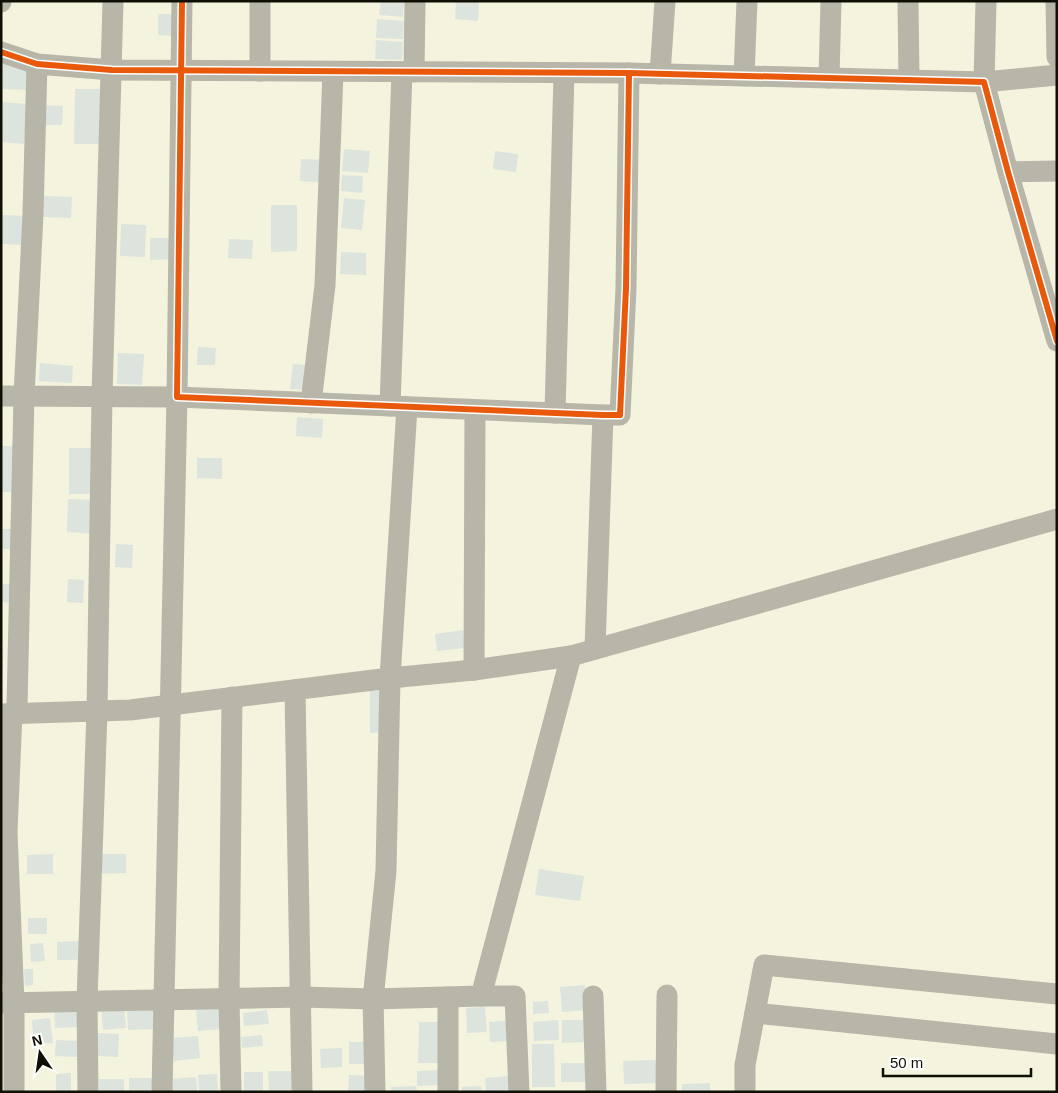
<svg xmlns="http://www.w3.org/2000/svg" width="1058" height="1093" font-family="Arial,sans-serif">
  <rect width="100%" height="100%" fill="#f4f3de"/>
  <g fill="#dce4dd">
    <path d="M 381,1 L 404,2 L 403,17 L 379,15 Z"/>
    <path d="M 456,1 L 479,1 L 478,21 L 455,19 Z"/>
    <path d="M 158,14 L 176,14 L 175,36 L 158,35 Z"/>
    <path d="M 377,19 L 404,21 L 403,39 L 376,38 Z"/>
    <path d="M 376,40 L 403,42 L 402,60 L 375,59 Z"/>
    <path d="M 1,63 L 31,64 L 30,90 L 1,89 Z"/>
    <path d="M 75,89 L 100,89 L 100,144 L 74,144 Z"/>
    <path d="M 1,102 L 27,104 L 24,144 L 1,142 Z"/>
    <path d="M 44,105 L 63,106 L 62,125 L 44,125 Z"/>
    <path d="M 344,149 L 370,151 L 368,173 L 342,171 Z"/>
    <path d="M 495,151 L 518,154 L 516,172 L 493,169 Z"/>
    <path d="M 301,159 L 325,160 L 324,183 L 300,181 Z"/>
    <path d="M 342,175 L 363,176 L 362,193 L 341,191 Z"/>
    <path d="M 44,196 L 72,197 L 71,218 L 43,217 Z"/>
    <path d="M 344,198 L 365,200 L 362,230 L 341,228 Z"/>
    <path d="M 271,205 L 297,205 L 297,251 L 271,252 Z"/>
    <path d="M 1,215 L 26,216 L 24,245 L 1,244 Z"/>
    <path d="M 121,224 L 146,225 L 145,257 L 120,256 Z"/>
    <path d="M 150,238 L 177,238 L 177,259 L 150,260 Z"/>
    <path d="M 229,239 L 253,240 L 252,259 L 228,258 Z"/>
    <path d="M 341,252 L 366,253 L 366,275 L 340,274 Z"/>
    <path d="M 198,347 L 216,348 L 215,365 L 197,365 Z"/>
    <path d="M 118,353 L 144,354 L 142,385 L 117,384 Z"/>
    <path d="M 40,363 L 73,366 L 72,383 L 39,381 Z"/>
    <path d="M 293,364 L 306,365 L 304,390 L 290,389 Z"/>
    <path d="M 297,417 L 323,419 L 322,438 L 296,436 Z"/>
    <path d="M 1,446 L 17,446 L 16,492 L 1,492 Z"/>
    <path d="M 69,448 L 95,448 L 94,494 L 69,494 Z"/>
    <path d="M 197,458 L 222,458 L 222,479 L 197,478 Z"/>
    <path d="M 68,499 L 96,500 L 94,534 L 67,532 Z"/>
    <path d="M 1,529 L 15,529 L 14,549 L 1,549 Z"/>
    <path d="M 116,544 L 133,545 L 132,568 L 115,567 Z"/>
    <path d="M 68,579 L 84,580 L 83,603 L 67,602 Z"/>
    <path d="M 1,584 L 14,584 L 13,603 L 1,602 Z"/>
    <path d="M 463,630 L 465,648 L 437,651 L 435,634 Z"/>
    <path d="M 370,687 L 388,687 L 388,732 L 370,733 Z"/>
    <path d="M 53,854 L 53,874 L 27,874 L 27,855 Z"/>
    <path d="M 97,854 L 126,854 L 126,873 L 97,874 Z"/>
    <path d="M 539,869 L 584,876 L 580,901 L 535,895 Z"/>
    <rect x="28" y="918" width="19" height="16"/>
    <path d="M 80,941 L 80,960 L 57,960 L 57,942 Z"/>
    <path d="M 43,943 L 45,961 L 31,962 L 30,944 Z"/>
    <path d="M 24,969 L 33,969 L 33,985 L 25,986 Z"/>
    <path d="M 585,985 L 587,1010 L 562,1012 L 560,987 Z"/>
    <path d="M 548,1001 L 549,1013 L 533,1014 L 533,1002 Z"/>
    <path d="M 155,1004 L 156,1029 L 128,1030 L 127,1006 Z"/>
    <path d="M 124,1006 L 126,1028 L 103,1030 L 101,1008 Z"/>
    <path d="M 220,1006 L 222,1029 L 198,1031 L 196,1009 Z"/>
    <path d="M 485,1007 L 487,1032 L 467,1033 L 466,1008 Z"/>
    <path d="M 78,1008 L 79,1027 L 55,1028 L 54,1009 Z"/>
    <path d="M 267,1010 L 269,1024 L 244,1026 L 243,1013 Z"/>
    <path d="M 50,1018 L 53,1043 L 34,1044 L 32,1020 Z"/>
    <path d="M 512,1020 L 513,1041 L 490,1042 L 489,1022 Z"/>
    <path d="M 558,1020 L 559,1040 L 534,1041 L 533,1022 Z"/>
    <path d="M 562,1020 L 586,1020 L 586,1042 L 562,1043 Z"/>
    <path d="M 419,1022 L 442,1022 L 442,1063 L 418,1063 Z"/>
    <path d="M 98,1033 L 119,1034 L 118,1057 L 97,1056 Z"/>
    <path d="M 262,1035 L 263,1046 L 242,1048 L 241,1037 Z"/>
    <path d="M 198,1036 L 200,1058 L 174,1061 L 171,1038 Z"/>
    <path d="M 56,1040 L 79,1041 L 78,1057 L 55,1056 Z"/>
    <rect x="349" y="1042" width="20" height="22"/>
    <path d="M 532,1044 L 554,1044 L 555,1087 L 532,1087 Z"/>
    <path d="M 342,1048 L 342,1067 L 321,1068 L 320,1049 Z"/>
    <path d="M 656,1060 L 656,1083 L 624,1084 L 623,1061 Z"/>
    <rect x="561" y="1063" width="26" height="19"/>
    <path d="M 442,1070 L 443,1085 L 417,1086 L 417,1071 Z"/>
    <path d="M 268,1071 L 291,1071 L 291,1092 L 269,1092 Z"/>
    <rect x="244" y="1072" width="19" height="19"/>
    <path d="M 71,1073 L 71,1092 L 56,1092 L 56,1074 Z"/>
    <path d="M 217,1074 L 218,1092 L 199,1092 L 198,1075 Z"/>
    <path d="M 349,1075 L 373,1076 L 372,1092 L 348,1092 Z"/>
    <path d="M 509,1076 L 511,1090 L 486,1092 L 485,1078 Z"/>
    <path d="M 196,1077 L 197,1091 L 172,1092 L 171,1079 Z"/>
    <rect x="129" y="1078" width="24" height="14"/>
    <rect x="99" y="1079" width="25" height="13"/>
    <path d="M 710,1083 L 710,1092 L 682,1092 L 682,1084 Z"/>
    <path d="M 416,1086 L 417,1092 L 391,1092 L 391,1087 Z"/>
    <path d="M 481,1086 L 482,1092 L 462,1092 L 462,1087 Z"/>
  </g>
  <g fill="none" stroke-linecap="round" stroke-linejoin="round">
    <g stroke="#b7b6a8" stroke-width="21">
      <path d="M 182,1 L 177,397 L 603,415 L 620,415 L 626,288 L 629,73"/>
      <path d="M 908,1 L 909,80"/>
      <path d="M 986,1 L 984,82 L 1057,75"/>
      <path d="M 1056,1 L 1057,57"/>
      <path d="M 1,2 L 1,1"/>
      <path d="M 1,52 L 37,64 L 112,70 L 629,73 L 984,82 L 1008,172 L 1057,341"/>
      <path d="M 260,71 L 260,1"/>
      <path d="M 414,72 L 415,1"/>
      <path d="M 660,74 L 665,1"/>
      <path d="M 744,76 L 747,1"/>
      <path d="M 829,78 L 831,1"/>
      <path d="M 1008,172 L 1057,171"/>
      <path d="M 1,396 L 177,397 L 162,1092"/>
      <path d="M 311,403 L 325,285 L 333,72"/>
      <path d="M 390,406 L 402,72"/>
      <path d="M 555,413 L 564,73"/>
      <path d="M 595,649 L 603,415"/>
      <path d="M 474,670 L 475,410"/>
      <path d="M 295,690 L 302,1092"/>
      <path d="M 1,714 L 130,710 L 390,678 L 474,670 L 571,656 L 1057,519"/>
      <path d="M 481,996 L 515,996 L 519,1092"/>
      <path d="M 593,996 L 596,1092"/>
      <path d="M 448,997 L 448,1092"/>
      <path d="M 1,1003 L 301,997 L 373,999 L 481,996 L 571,656"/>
      <path d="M 755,1013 L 1057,1044"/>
      <path d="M 14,1092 L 14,1003 L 7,832 L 12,713 L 17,706 L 24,396 L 33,214 L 37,64"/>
      <path d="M 88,1092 L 87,1001 L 97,711 L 102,397 L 113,1"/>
      <path d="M 231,1092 L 229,999 L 232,697"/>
      <path d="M 375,1092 L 373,999 L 386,871 L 390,678 L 407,407"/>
      <path d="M 666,1092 L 667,995"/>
      <path d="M 745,1092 L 745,1065 L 764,965 L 1057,994"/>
    </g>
    <g stroke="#fff" stroke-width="9">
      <g id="cycleway">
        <path d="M 182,1 L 177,397 L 603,415 L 620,415 L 626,288 L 629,73"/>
        <path d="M 1,52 L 37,64 L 112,70 L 629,73 L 984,82 L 1008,172 L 1057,341"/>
      </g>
    </g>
    <use href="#cycleway" stroke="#e8590c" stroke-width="6"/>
  </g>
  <rect width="1058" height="1093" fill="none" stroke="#100f04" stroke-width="5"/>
  <g transform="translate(40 1053) rotate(347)" stroke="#ffffff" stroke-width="4" paint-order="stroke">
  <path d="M0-4L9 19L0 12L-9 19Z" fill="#100f04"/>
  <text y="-8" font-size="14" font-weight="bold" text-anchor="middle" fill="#100f04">N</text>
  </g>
  <path d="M883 1068v8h148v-8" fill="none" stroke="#100f04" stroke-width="2.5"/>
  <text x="890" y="1068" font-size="15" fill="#100f04" stroke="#ffffff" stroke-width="4" paint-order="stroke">50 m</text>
</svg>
